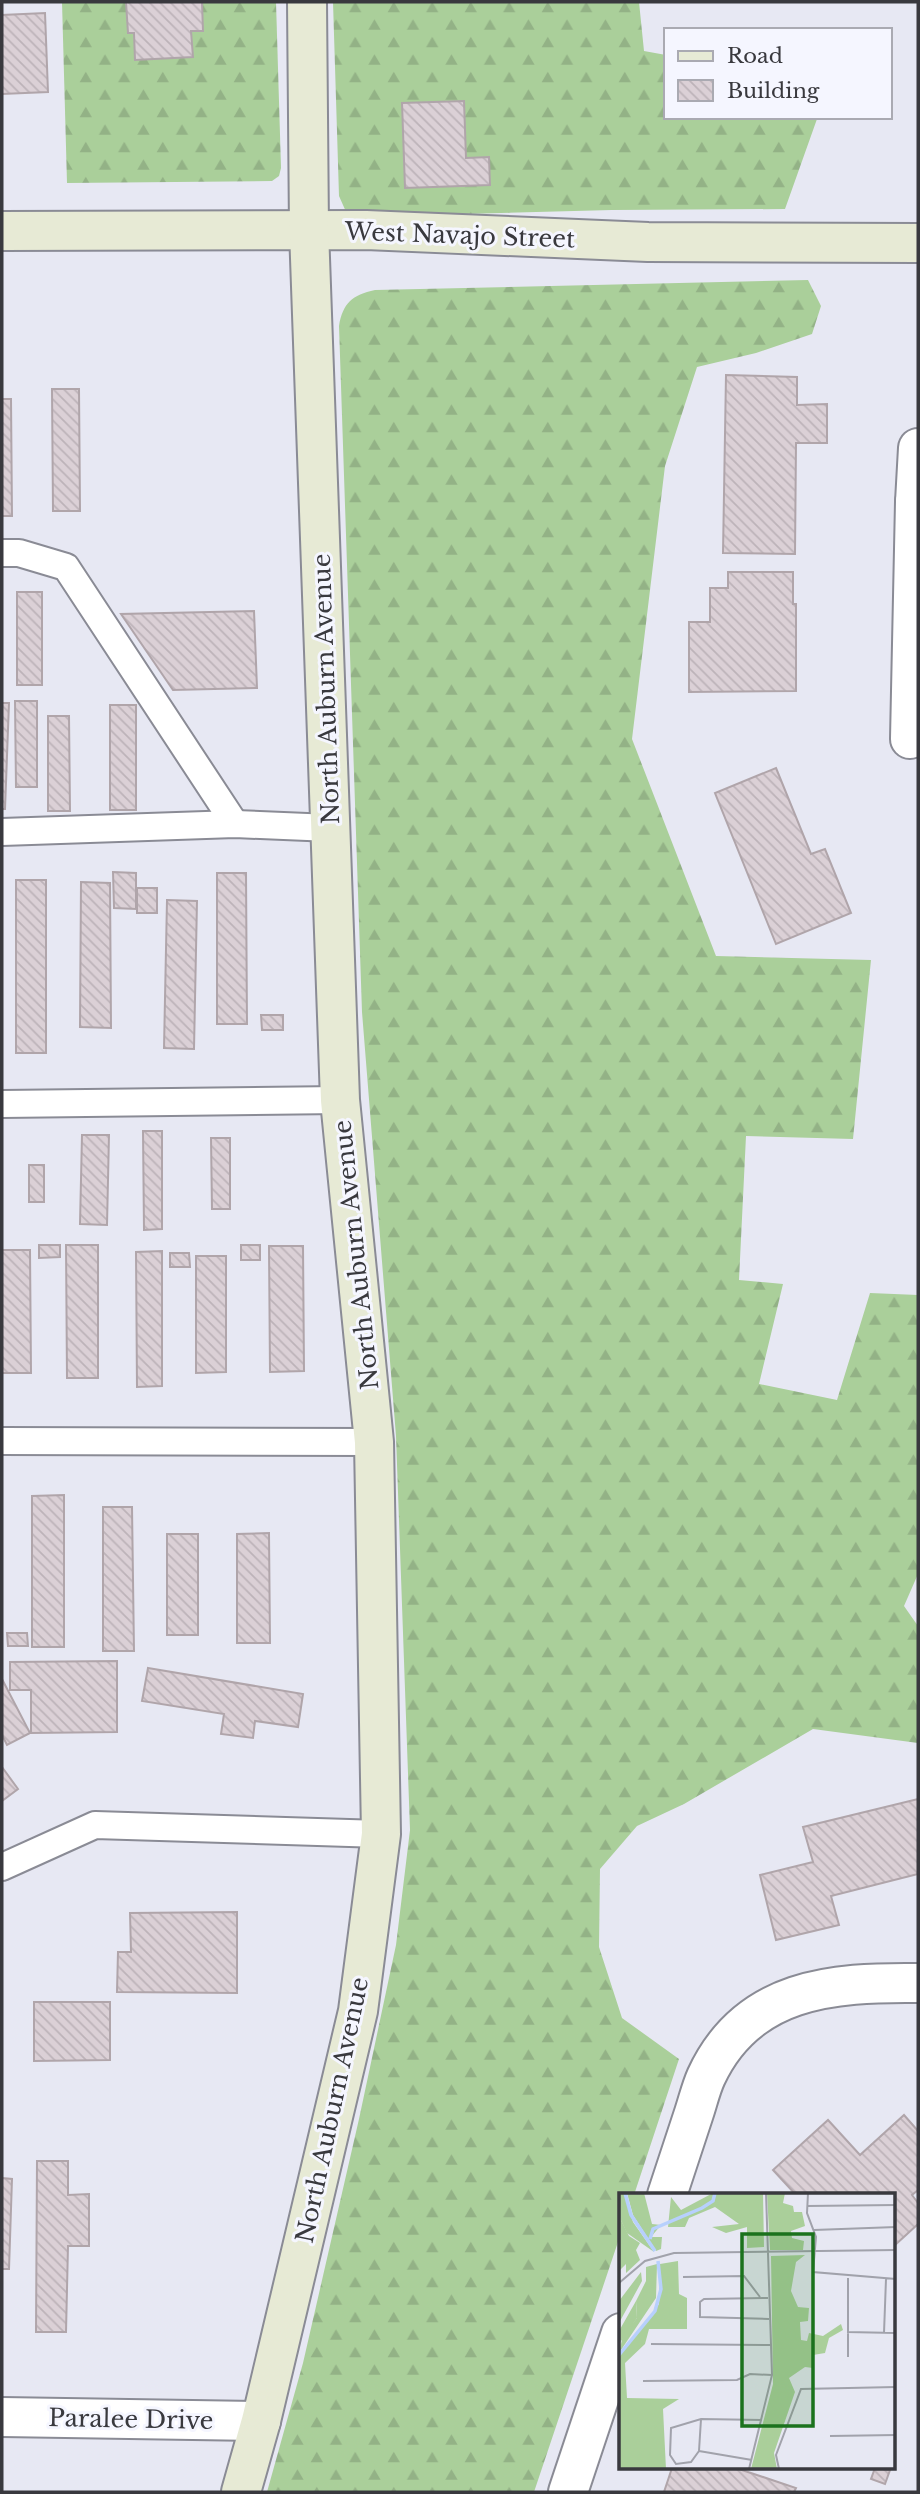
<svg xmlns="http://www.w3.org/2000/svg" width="920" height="2494" font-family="'Libre Baskerville',serif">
  <defs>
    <pattern id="forest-firs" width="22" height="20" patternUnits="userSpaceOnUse" patternTransform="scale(1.75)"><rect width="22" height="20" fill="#aacf9a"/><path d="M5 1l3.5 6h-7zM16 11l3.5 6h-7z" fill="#93b286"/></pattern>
    <pattern id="building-back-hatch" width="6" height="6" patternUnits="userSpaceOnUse" patternTransform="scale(1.75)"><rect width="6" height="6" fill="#dbd0d6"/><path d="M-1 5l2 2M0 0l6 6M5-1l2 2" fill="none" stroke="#bdb3b9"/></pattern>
  </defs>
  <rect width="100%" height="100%" fill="#e7e8f3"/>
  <g fill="url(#forest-firs)">
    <path d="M 62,2 L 276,2 L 281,168 L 279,176 L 272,181 L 67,183 Z"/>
    <path d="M 333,2 L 639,2 L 644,51 L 666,55 L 666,117 L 816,117 L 817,119 L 785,209 L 612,210 L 355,217 L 347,214 L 339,196 Z"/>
    <path d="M 808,280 L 821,306 L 812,334 L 756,353 L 697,367 L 665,466 L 632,739 L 716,956 L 871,960 L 853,1139 L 746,1136 L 739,1280 L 783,1284 L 759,1384 L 837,1400 L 870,1293 L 918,1295 L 918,1574 L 904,1606 L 918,1626 L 918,1743 L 813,1729 L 684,1804 L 637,1826 L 600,1869 L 599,1947 L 622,2018 L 679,2059 L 634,2195 L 621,2195 L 621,2233 L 534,2492 L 267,2492 L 303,2363 L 359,2119 L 396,1945 L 410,1830 L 396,1436 L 362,1012 L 339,326 C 343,303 352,295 375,290 Z"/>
  </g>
  <g fill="url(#building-back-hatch)" stroke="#b0a5aa" stroke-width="2">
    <path d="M 126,2 L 202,2 L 203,31 L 191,31 L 193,57 L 135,60 L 134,33 L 128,33 Z"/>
    <path d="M 45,13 L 48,92 L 2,94 L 2,15 Z"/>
    <path d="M 464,101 L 466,158 L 489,157 L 490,185 L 405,188 L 402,103 Z"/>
    <path d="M 726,375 L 797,377 L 797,405 L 827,404 L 827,443 L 796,443 L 795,554 L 723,553 Z"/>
    <path d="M 52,389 L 79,389 L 80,511 L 53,511 Z"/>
    <path d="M 2,399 L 11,399 L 12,516 L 2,516 Z"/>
    <path d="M 728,572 L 793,572 L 793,604 L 796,604 L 796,691 L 689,692 L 689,622 L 710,622 L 710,588 L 728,588 Z"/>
    <rect x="17" y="592" width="25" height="93"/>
    <path d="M 254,611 L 257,688 L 173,690 L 121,614 Z"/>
    <path d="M 15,701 L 37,701 L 37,787 L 16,787 Z"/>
    <path d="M 2,703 L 9,703 L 5,809 L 2,809 Z"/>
    <rect x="110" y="705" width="26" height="105"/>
    <path d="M 48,716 L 69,716 L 70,811 L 48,811 Z"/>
    <path d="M 776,768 L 811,854 L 825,849 L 851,913 L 776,944 L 715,793 Z"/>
    <path d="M 113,872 L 136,873 L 136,909 L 114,908 Z"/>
    <path d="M 217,873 L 246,873 L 247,1024 L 217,1024 Z"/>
    <rect x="16" y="880" width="30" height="173"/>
    <path d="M 81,882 L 110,883 L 111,1028 L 80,1027 Z"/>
    <rect x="137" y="888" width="20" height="25"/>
    <path d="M 167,900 L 197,901 L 194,1049 L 164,1048 Z"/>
    <path d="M 261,1015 L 283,1015 L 283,1030 L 262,1030 Z"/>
    <path d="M 143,1131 L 162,1131 L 162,1229 L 144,1230 Z"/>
    <path d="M 82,1135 L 109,1135 L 107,1225 L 80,1224 Z"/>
    <path d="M 211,1138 L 230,1138 L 230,1209 L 212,1209 Z"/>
    <rect x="29" y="1165" width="15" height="37"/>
    <path d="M 39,1245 L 60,1245 L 60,1257 L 39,1258 Z"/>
    <path d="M 66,1245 L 98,1245 L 98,1378 L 67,1378 Z"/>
    <rect x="241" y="1245" width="19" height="15"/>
    <path d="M 269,1246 L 303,1246 L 304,1371 L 270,1372 Z"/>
    <path d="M 2,1250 L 30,1250 L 31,1373 L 2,1373 Z"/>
    <path d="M 162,1251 L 162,1386 L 137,1387 L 136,1252 Z"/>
    <path d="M 170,1253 L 189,1253 L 190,1267 L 170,1267 Z"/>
    <path d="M 196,1256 L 226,1256 L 226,1372 L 196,1373 Z"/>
    <path d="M 64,1495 L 64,1647 L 32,1647 L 32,1496 Z"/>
    <path d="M 103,1507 L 132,1507 L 134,1651 L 103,1651 Z"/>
    <path d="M 269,1533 L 270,1643 L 237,1643 L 237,1534 Z"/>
    <rect x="167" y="1534" width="31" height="101"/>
    <path d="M 7,1633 L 27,1633 L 28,1646 L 8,1646 Z"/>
    <path d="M 117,1661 L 117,1732 L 31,1733 L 31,1690 L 10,1690 L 10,1662 Z"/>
    <path d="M 148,1668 L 303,1694 L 298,1727 L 255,1721 L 253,1738 L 221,1734 L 224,1714 L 142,1701 Z"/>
    <path d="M 2,1679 L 30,1733 L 7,1745 L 2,1735 Z"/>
    <path d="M 2,1767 L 18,1789 L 2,1801 Z"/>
    <path d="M 918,1799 L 918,1874 L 831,1896 L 839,1925 L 776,1940 L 760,1875 L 813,1862 L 803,1827 Z"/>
    <path d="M 237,1912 L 237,1993 L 117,1992 L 118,1952 L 131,1952 L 130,1913 Z"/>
    <path d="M 34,2002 L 110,2002 L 110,2060 L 34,2061 Z"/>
    <path d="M 904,2115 L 918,2131 L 918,2190 L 912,2195 L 918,2203 L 918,2224 L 894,2246 L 894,2195 L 796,2195 L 773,2170 L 828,2120 L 860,2155 Z"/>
    <path d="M 37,2161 L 68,2161 L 68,2195 L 89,2194 L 89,2246 L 68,2246 L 66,2332 L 36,2332 Z"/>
    <path d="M 2,2178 L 12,2179 L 9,2269 L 2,2269 Z"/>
    <path d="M 672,2468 L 736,2468 L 796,2488 L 794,2492 L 664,2492 Z"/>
    <path d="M 875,2468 L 890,2470 L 885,2484 L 871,2479 Z"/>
  </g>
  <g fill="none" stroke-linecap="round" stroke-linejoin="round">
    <g stroke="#8a8b95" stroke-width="30">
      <g id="lane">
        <path d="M 2,553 L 19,553 L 66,567 L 235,824"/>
        <path d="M 2,832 L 235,824 L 331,828"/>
        <path d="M 2,1104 L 340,1100"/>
        <path d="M 2,1441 L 374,1442"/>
        <path d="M 2,1867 L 95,1825 L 381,1834"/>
      </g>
    </g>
    <g stroke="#8a8b95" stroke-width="42">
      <g id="street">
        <path d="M 918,448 L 915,502 L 918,502"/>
        <path d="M 910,739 L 915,502"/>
        <path d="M 667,2195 C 676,2167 685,2140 694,2113 C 698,2101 701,2088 706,2077 C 747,1988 832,1982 918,1983"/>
        <path d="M 2,2417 L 261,2421"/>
        <path d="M 568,2492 L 621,2333"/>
      </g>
    </g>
    <g stroke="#8a8b95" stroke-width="42">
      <g id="secondary">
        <path d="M 2,231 L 366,230 L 648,242 L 918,243"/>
        <path d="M 241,2492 L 261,2421 L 358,2011 L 381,1834 L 374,1442 L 340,1100 L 309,230 L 307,2"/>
      </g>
    </g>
    <use href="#lane" stroke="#fff" stroke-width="26"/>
    <use href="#street" stroke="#fff" stroke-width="38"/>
    <use href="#secondary" stroke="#e7ead5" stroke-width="38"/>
  </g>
  <g text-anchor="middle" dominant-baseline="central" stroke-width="6" stroke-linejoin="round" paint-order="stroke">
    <g font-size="24" fill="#39393e" stroke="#f5f6ff">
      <text transform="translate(460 235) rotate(2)">West Navajo Street</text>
      <text transform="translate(326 689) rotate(-92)">North Auburn Avenue</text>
      <text transform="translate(356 1255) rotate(-96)">North Auburn Avenue</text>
      <text transform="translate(332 2110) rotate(-78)">North Auburn Avenue</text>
      <text transform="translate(131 2419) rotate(1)">Paralee Drive</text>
    </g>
  </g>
  <g transform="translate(619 2193)">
    <rect width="276" height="276" fill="#e7e8f3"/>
    <path d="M 0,23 L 10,43 L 21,50 L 17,57 L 21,67 L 7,80 L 7,71 L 0,78 ZM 22,79 L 23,88 L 0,130 L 0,108 ZM 17,108 L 18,125 L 0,151 L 0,138 Z" fill="#aacf9a"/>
    <path d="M 0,0 L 5,0 L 14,29 L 35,59 L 8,40 L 0,23 ZM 8,0 L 25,0 L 33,31 L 42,32 L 32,44 L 43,44 L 42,56 L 37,58 L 14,22 ZM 94,0 L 144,0 L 145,54 L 128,55 L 128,34 L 107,40 L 93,34 L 120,31 L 96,14 L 70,25 L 66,34 L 49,34 L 52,4 L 62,17 ZM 148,0 L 166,0 L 164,10 L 174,13 L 175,19 L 183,19 L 186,33 L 172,38 L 173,45 L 185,48 L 184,57 L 151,57 ZM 186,62 L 177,69 L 172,98 L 179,114 L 190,115 L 189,128 L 181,129 L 182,147 L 188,148 L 190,140 L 204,143 L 222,131 L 224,137 L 210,145 L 206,160 L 194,162 L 194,175 L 186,174 L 170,185 L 176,199 L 155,260 L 158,276 L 132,276 L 154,191 L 152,63 ZM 59,68 L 60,101 L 68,105 L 68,136 L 30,136 L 26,151 L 6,170 L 8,205 L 60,206 L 44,216 L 47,276 L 0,276 L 0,164 L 40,111 L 41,71 ZM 38,71 L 37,105 L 0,160 L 4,142 L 18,125 L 17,108 L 27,88 L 27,74 Z" fill="#aacf9a"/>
    <path fill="none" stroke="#b7d0fd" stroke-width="3.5" d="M 6,0 L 12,22 L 36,58M 31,46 L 34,36 L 83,15 L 94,8 L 96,0M 0,162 L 36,118 L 42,96 L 39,68"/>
    <path fill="none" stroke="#a1a2ab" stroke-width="2" d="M 189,0 L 188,20 L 197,44 L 194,79 L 277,86M 188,13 L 277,12M 195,37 L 277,34M 64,84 L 125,83 L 141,104M 0,90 L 26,68 L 55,60 L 277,57M 149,105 L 85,106 L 81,109 L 81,124 L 150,126M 228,139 L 277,140M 265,140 L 267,86M 32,151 L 152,152M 229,164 L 229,85M 24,188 L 118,187 L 131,181 L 153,182M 82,226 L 80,258 L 72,269 L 57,271 L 51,262 L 52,235 L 82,226 L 143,227M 211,243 L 277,242M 80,258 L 133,267M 130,276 L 153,182 L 147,0M 160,276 L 157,262 L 182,196 L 277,194"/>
    <path fill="#1b721d" fill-opacity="0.15" stroke="#1b721d" stroke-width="3.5" d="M 123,41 L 194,41 L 194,233 L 123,233 Z"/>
    <rect width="276" height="276" fill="none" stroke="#39393e" stroke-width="3.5"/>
  </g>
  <rect width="920" height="2494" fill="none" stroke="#39393e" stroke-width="7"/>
  <rect x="664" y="28" width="228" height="91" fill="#f5f6ff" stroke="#aaaab2" stroke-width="2"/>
  <rect x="678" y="51" width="35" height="10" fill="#e7ead5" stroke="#aaaab2" stroke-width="2"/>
  <text x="727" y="63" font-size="21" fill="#39393e">Road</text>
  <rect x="678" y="80" width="35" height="21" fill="url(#building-back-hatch)" stroke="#aaaab2" stroke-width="2"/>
  <text x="727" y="98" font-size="21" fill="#39393e">Building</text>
</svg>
